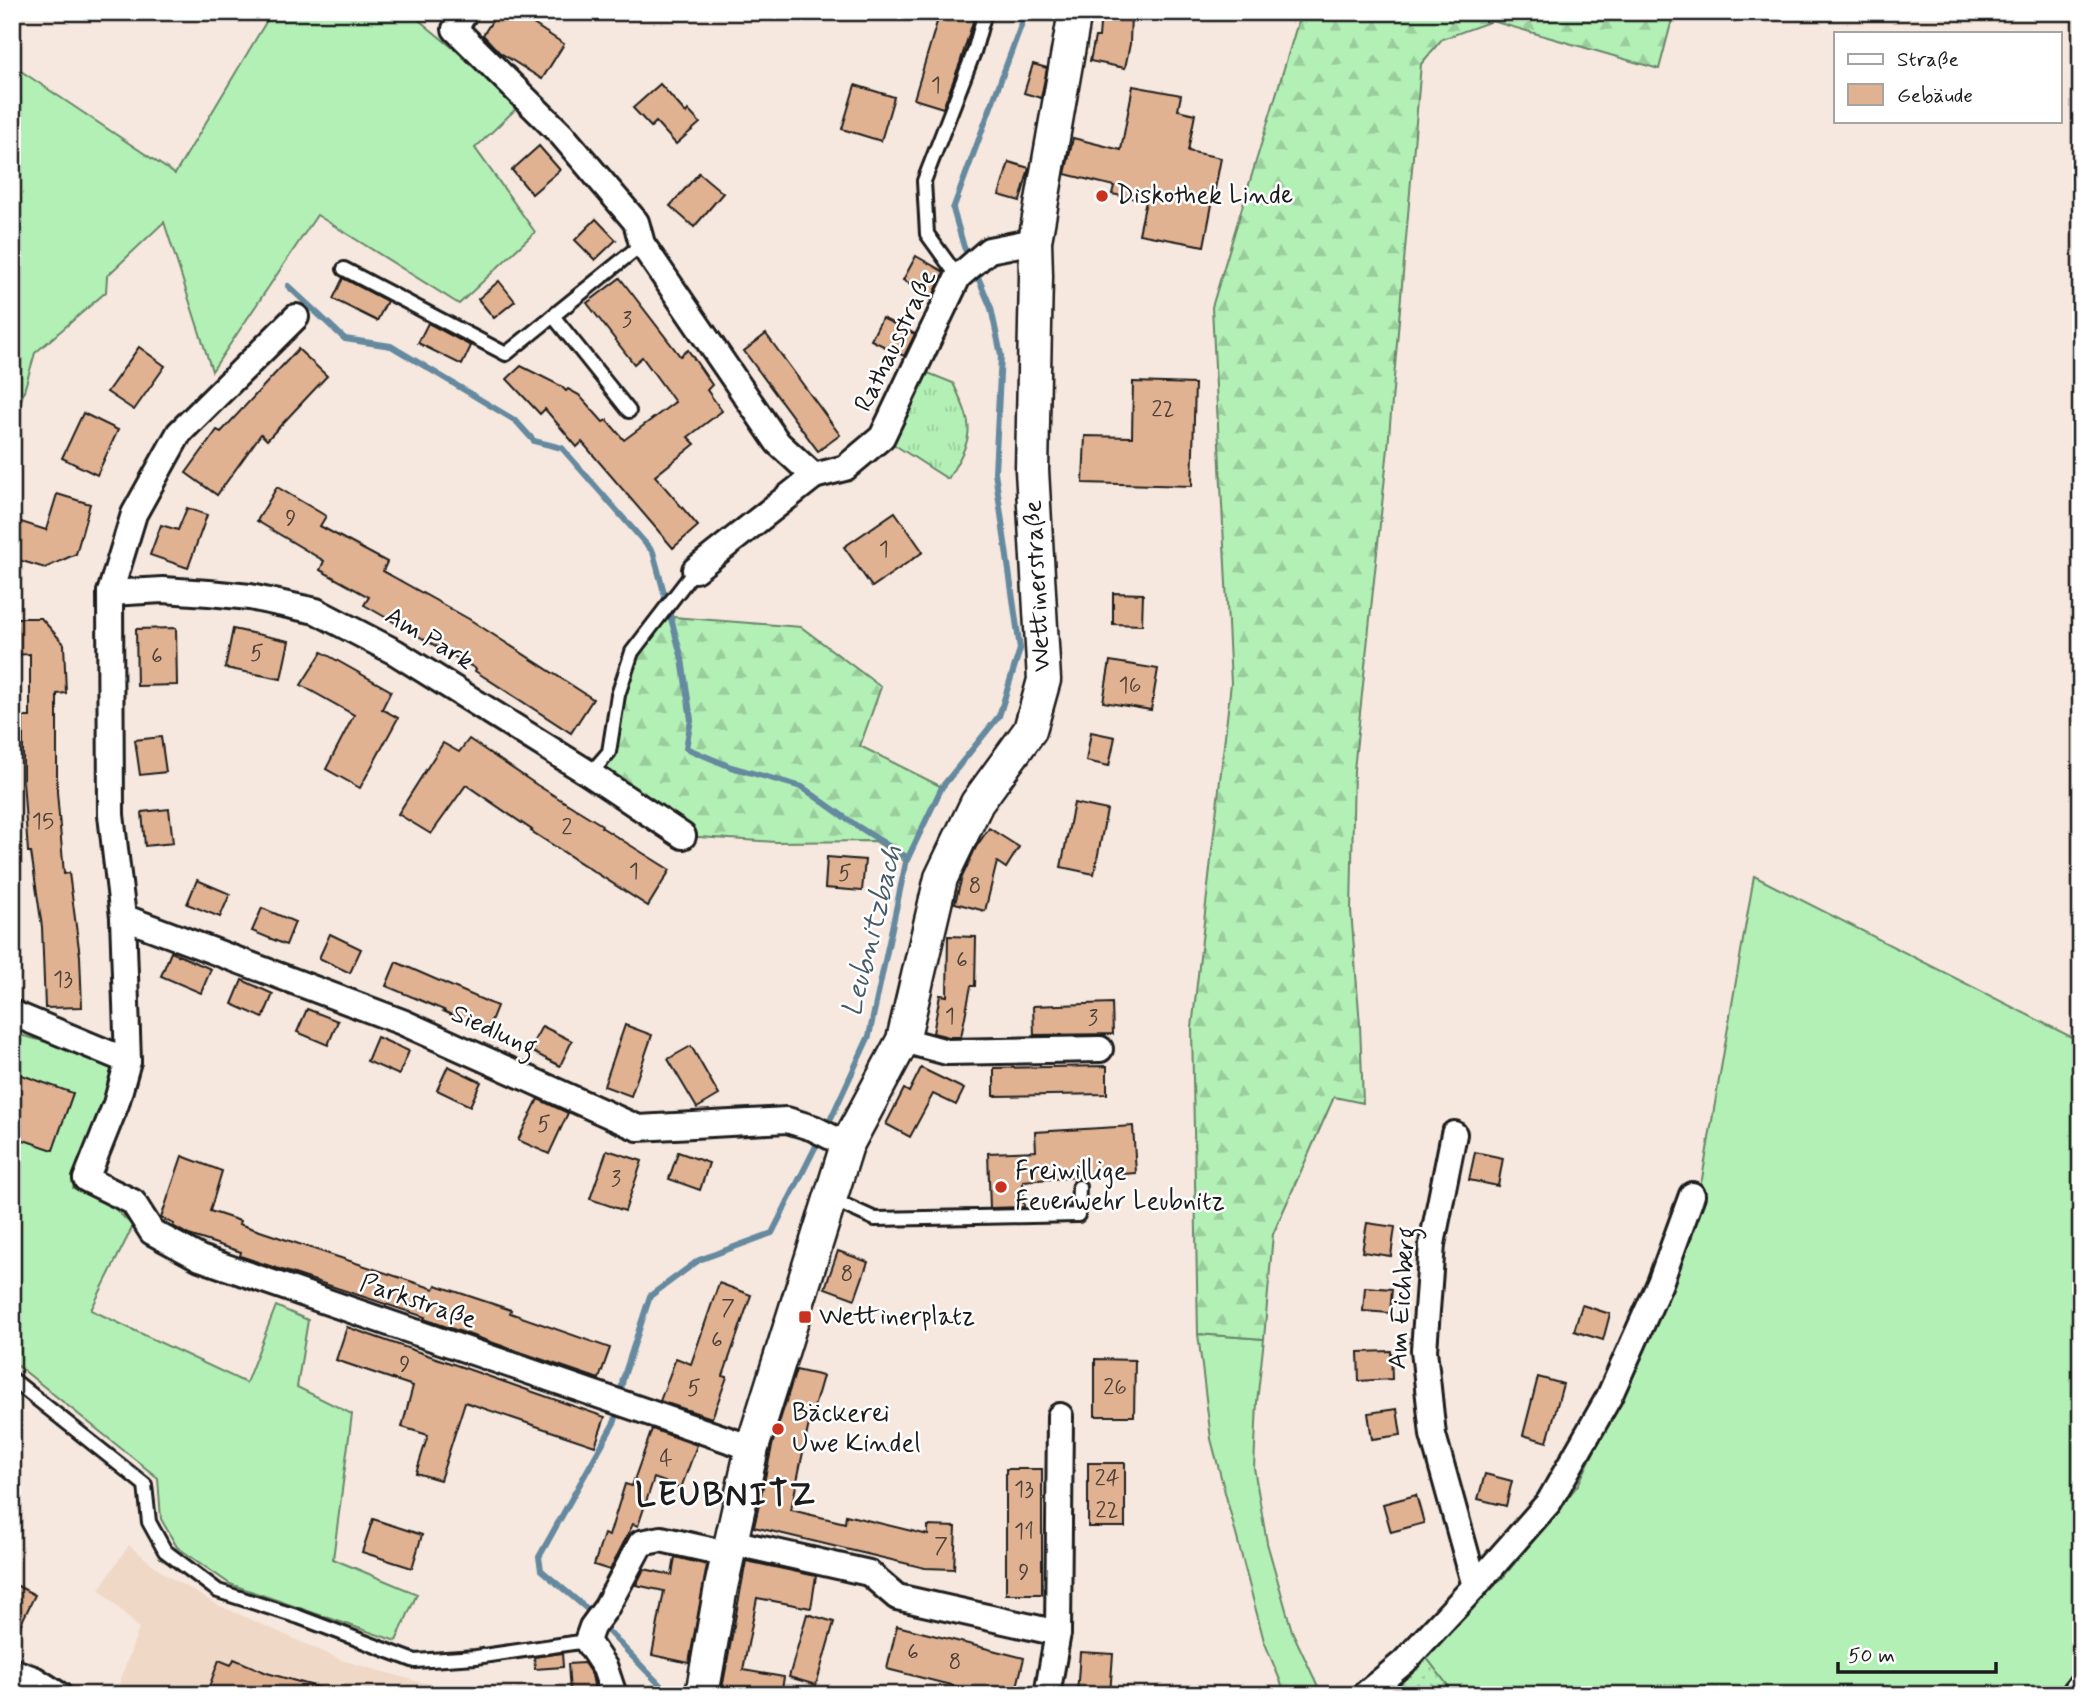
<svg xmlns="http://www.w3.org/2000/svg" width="2093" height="1707" font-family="Mynerve,sans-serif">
  <defs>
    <pattern id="forest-firs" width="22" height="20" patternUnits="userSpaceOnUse" patternTransform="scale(1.75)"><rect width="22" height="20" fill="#b3f0b6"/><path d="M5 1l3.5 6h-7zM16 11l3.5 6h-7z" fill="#99cd9c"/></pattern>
    <pattern id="park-tufts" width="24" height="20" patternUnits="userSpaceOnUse" patternTransform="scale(1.75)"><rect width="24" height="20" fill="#b3f0b6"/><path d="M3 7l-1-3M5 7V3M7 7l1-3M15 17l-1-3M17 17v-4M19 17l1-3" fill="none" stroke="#99cd9c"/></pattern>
    <pattern id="garden-dots" width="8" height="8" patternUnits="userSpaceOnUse" patternTransform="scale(1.75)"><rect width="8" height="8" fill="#b3f0b6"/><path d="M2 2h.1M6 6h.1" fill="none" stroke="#99cd9c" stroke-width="1.8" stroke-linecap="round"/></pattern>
  </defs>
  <rect width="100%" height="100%" fill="#f6e8de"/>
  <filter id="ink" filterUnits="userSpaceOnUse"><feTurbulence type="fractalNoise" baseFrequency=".0143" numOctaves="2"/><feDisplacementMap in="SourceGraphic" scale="14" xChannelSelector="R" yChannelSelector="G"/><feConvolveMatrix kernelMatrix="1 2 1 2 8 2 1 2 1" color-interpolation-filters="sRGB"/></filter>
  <g filter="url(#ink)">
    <path fill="#f0d8c7" d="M 129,1545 L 166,1575 L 212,1602 L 341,1660 L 420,1682 L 486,1693 L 485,1695 L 136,1695 L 119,1684 L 139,1628 L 99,1589 Z"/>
    <g fill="#b3f0b6" stroke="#688669" stroke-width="2">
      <path d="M 272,12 L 409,12 L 521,104 L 475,148 L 535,232 L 459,304 L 317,215 L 212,371 L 164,222 L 107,276 L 106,292 L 35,353 L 12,432 L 12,65 L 175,174 Z"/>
      <path d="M 1754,876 L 2077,1040 L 2081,1034 L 2081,1658 L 2058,1695 L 1455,1695 L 1426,1657 L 1505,1575 L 1578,1485 L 1627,1383 L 1686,1230 L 1702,1179 Z"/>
      <path d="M 12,1033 L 120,1061 L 110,1098 L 73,1188 L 108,1202 L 133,1226 L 91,1310 L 246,1383 L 276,1306 L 308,1320 L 297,1387 L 352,1414 L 333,1559 L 417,1594 L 396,1641 L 230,1584 L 177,1547 L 161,1519 L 158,1478 L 12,1361 Z"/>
      <path d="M 1198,1334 L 1264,1339 L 1257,1402 L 1254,1468 L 1267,1543 L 1292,1631 L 1322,1695 L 1286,1695 L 1264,1641 L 1211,1439 Z"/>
    </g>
    <g fill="url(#forest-firs)" stroke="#688669" stroke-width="2">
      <path d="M 1301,12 L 1674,12 L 1659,69 L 1492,21 L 1442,39 L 1421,64 L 1388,448 L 1354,770 L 1351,910 L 1360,1025 L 1363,1103 L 1334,1097 L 1273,1234 L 1264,1339 L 1198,1334 L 1192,1028 L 1231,683 L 1212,307 Z"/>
      <path d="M 660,616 L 801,627 L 881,687 L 860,746 L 942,787 L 906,862 L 875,841 L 776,842 L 683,836 L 590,774 L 609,752 L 632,652 Z"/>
    </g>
    <path fill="url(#park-tufts)" stroke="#688669" stroke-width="2" d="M 928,373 L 953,383 C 975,429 974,435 948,479 L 890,442 Z"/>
    <path fill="url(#garden-dots)" stroke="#688669" stroke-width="2" d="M 1426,1657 L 1455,1695 L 1379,1695 Z"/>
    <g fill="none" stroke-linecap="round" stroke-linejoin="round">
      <g stroke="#65899f" stroke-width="6">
        <path d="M 971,260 L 964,247 L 953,209 L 1026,12"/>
        <path d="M 288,286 L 345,339 L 391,346 L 516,421 L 534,441 L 562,448 L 653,552 L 682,659 L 691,720 L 686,748 L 731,767 L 802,787 L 854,824 L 908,858"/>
        <path d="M 826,1129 L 869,1036 L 906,862 L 942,787 L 999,716 L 1020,649 L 995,472 L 1001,355 L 991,308 L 975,270"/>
        <path d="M 620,1396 L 623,1379 L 650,1296 L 699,1260 L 772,1233 L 820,1138"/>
        <path d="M 593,1614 L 541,1570 L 539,1557 L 615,1421 L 618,1407"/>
        <path d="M 602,1625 L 662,1687 L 663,1695"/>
      </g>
    </g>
    <g fill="#e1b292" stroke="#1c1c1c" stroke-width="2">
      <path d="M 498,12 L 515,12 L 564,44 L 542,79 L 499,52 L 483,35 Z"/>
      <path d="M 940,12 L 976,12 L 960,63 L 943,108 L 914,99 Z"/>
      <path d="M 1101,12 L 1131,12 L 1130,44 L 1125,68 L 1090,61 L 1095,37 L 1099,37 Z"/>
      <path d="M 1033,64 L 1047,68 L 1041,98 L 1024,93 Z"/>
      <path d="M 660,84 L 686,113 L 688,110 L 700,123 L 676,144 L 656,122 L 651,127 L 633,108 Z"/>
      <path d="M 855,85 L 894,97 L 881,141 L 842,129 Z"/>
      <path d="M 1133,86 L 1181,95 L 1178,110 L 1195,114 L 1188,151 L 1221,158 L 1204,246 L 1139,234 L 1146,201 L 1112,194 L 1114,186 L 1065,174 L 1073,138 L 1121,150 Z"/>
      <path d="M 539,146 L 560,170 L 532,194 L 512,170 Z"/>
      <path d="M 1009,162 L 1029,168 L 1020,201 L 999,195 Z"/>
      <path d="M 699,173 L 723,193 L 694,227 L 670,206 Z"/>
      <path d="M 596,219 L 616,240 L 595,260 L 575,240 Z"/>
      <path d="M 916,256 L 944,272 L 933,296 L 903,280 Z"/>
      <path d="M 343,278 L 387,301 L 377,321 L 333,299 Z"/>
      <path d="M 620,278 L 680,356 L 688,350 L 712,385 L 707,390 L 722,411 L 688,437 L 695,444 L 655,476 L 698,526 L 673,548 L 582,442 L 577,447 L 545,409 L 540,414 L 507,379 L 521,366 L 561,386 L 566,391 L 568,389 L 579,395 L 603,422 L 607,420 L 624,440 L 675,402 L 642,357 L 634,364 L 587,303 Z"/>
      <path d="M 499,281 L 515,301 L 494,318 L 478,299 Z"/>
      <path d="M 882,318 L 915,334 L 904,356 L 871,340 Z"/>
      <path d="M 428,323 L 471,346 L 462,365 L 418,343 Z"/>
      <path d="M 766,334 L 840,435 L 818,451 L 744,351 Z"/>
      <path d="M 139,347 L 165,366 L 134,410 L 107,392 Z"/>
      <path d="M 298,349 L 327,376 L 267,440 L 261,434 L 217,495 L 186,473 L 217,430 L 221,432 Z"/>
      <path d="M 1133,382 L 1195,384 L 1192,486 L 1083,483 L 1085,436 L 1132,437 Z"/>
      <path d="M 83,413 L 118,430 L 97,475 L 62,458 Z"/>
      <path d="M 277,487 L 326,516 L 320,526 L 387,562 L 383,571 L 469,619 L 593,699 L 571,733 L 475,671 L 476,669 L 364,605 L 369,597 L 320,570 L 324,561 L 257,521 Z"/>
      <path d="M 57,494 L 90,504 L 76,554 L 45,568 L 12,558 L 12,519 L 46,530 Z"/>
      <path d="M 187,508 L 207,515 L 188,568 L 150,555 L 161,525 L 178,530 Z"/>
      <path d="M 895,512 L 923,552 L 872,587 L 844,547 Z"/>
      <path d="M 1113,593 L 1143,594 L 1142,625 L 1113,624 Z"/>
      <path d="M 12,618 L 41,618 L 64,644 L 66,693 L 57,694 L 57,792 L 64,874 L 69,873 L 80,956 L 82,1007 L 45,1008 L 42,927 L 31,852 L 28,852 L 23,780 L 23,717 L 30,717 L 30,654 L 12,655 Z"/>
      <path d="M 176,628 L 177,685 L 137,686 L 136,629 Z"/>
      <path d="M 233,629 L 289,641 L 281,679 L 225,668 Z"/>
      <path d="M 322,652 L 391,691 L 382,709 L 398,718 L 360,788 L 326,769 L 354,715 L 301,685 Z"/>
      <path d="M 1110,661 L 1158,669 L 1151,710 L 1103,702 Z"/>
      <path d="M 1091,732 L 1115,737 L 1109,766 L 1086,761 Z"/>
      <path d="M 161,737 L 166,772 L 140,775 L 135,740 Z"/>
      <path d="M 469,739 L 537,785 L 602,825 L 601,827 L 670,870 L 648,906 L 531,831 L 532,830 L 466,785 L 431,834 L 398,814 L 443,743 L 459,752 Z"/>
      <path d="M 1074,803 L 1107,810 L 1094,874 L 1061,867 Z"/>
      <path d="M 169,809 L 173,843 L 145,846 L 142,812 Z"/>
      <path d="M 989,828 L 1019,847 L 1006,868 L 997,862 L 985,911 L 955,903 L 962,877 L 976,847 Z"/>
      <path d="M 827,857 L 865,860 L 862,891 L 825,888 Z"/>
      <path d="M 197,880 L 230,894 L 220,917 L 187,904 Z"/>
      <path d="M 262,908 L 295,922 L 286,945 L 252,931 Z"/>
      <path d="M 330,934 L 361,949 L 350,973 L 319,958 Z"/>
      <path d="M 948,936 L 976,937 L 975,986 L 971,986 L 961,1037 L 949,1037 L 933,1033 L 940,995 L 947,996 Z"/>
      <path d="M 171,952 L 211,969 L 201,993 L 161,976 Z"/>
      <path d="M 396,962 L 497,1006 L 487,1031 L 443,1011 L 444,1010 L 386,986 Z"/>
      <path d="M 242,980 L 273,994 L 263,1018 L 232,1004 Z"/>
      <path d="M 1112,1003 L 1113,1034 L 1034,1035 L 1033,1006 Z"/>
      <path d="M 307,1009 L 338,1021 L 328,1045 L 297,1032 Z"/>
      <path d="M 625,1025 L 652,1035 L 631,1096 L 604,1086 Z"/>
      <path d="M 542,1026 L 572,1041 L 560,1066 L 529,1050 Z"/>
      <path d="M 377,1037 L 409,1051 L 399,1075 L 367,1061 Z"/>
      <path d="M 691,1046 L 719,1095 L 697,1108 L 668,1059 Z"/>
      <path d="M 448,1066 L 481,1082 L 470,1106 L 437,1090 Z"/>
      <path d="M 1107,1066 L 1107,1094 L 994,1096 L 994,1068 Z"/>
      <path d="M 921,1068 L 964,1089 L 956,1105 L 933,1094 L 910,1137 L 886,1124 L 904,1089 L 909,1092 Z"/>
      <path d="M 19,1074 L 73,1093 L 53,1150 L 12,1136 L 12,1110 L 17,1098 L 12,1094 Z"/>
      <path d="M 538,1099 L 568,1113 L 549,1154 L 518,1140 Z"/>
      <path d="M 1133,1126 L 1136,1173 L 1023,1181 L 1024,1207 L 990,1208 L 988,1153 L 1036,1151 L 1035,1132 Z"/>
      <path d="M 607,1150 L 642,1161 L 625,1211 L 590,1199 Z"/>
      <path d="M 678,1152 L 709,1163 L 700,1190 L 669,1179 Z"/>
      <path d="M 1475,1152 L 1503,1158 L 1498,1186 L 1469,1180 Z"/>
      <path d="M 182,1156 L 222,1171 L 210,1211 L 240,1221 L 239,1224 L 434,1289 L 436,1285 L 511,1310 L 510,1313 L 610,1348 L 599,1379 L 424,1319 L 425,1317 L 240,1256 L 241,1252 L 189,1235 L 173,1226 L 174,1224 L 161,1218 Z"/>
      <path d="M 1367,1223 L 1395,1227 L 1391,1256 L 1362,1252 Z"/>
      <path d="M 838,1251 L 868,1262 L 855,1299 L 825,1288 Z"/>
      <path d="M 719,1283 L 751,1295 L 723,1376 L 727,1377 L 712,1418 L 660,1401 L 676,1358 L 691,1364 Z"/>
      <path d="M 1365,1287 L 1392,1289 L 1390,1313 L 1363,1311 Z"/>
      <path d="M 1582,1305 L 1610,1314 L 1603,1340 L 1574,1331 Z"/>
      <path d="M 347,1327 L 605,1417 L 595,1446 L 465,1402 L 440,1480 L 416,1473 L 428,1435 L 402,1427 L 413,1386 L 336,1360 Z"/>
      <path d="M 1391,1351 L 1392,1379 L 1359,1381 L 1358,1352 Z"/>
      <path d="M 1095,1359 L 1135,1360 L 1134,1416 L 1095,1416 Z"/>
      <path d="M 796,1370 L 823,1376 L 808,1428 L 791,1510 L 845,1523 L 846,1515 L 928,1535 L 928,1526 L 956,1527 L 954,1569 L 925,1568 L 754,1527 L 773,1442 Z"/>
      <path d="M 1538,1377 L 1563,1384 L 1547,1442 L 1523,1435 Z"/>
      <path d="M 1397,1409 L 1401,1435 L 1372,1439 L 1368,1413 Z"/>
      <path d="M 652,1429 L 697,1445 L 681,1488 L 654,1478 L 638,1526 L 633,1524 L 610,1570 L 594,1565 L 604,1534 L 609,1536 L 625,1484 L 632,1486 Z"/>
      <rect x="1088" y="1463" width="37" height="64"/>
      <rect x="1006" y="1469" width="36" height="125"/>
      <path d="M 1485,1474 L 1512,1481 L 1506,1506 L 1478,1499 Z"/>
      <path d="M 1416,1495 L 1424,1523 L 1391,1532 L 1383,1504 Z"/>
      <path d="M 373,1519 L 422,1535 L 412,1568 L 362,1552 Z"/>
      <path d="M 675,1557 L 707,1565 L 689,1663 L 652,1655 L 664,1591 L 636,1585 L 644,1569 L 672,1575 Z"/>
      <path d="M 746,1561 L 816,1576 L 811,1608 L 757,1598 L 743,1670 L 784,1677 L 781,1695 L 753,1695 L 722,1689 Z"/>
      <path d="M 12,1583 L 35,1595 L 12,1642 Z"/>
      <path d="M 807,1614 L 834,1622 L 816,1685 L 789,1677 Z"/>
      <path d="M 897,1626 L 1024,1658 L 1015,1695 L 990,1695 L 887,1669 Z"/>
      <path d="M 1080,1652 L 1113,1654 L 1110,1695 L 1077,1695 Z"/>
      <path d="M 562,1653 L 563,1667 L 535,1669 L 534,1657 Z"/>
      <path d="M 234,1659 L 267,1673 L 328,1690 L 327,1695 L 206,1695 L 219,1660 L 231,1665 Z"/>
      <path d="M 584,1663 L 592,1675 L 595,1690 L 570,1692 L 568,1664 Z"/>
    </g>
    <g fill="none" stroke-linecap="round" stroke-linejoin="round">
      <g stroke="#1c1c1c" stroke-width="18">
        <g id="service">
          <path d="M 344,269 L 506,354 L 642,244"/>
          <path d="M 958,277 L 927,234 L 924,181 L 974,52 L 985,12"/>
          <path d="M 553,316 L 629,411"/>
          <path d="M 590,774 L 609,752 L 618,695 L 632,652 L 695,570"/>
          <path d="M 831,1199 L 875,1219 L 1078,1215 L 1079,1187"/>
          <path d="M 12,1379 L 145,1485 L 149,1522 L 165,1551 L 218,1591 L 299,1617 L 415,1661 L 476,1657 L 587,1641"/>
        </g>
      </g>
      <g stroke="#1c1c1c" stroke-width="30">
        <g id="minor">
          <path d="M 465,12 L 455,29 L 562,135 L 636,222 L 642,244 L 778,443 L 814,476 L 845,468 L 882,437 L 958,277 L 989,250 L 1035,241"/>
          <path d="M 296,317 L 179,433 L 134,514 L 110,593 L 111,815 L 123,917 L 128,1061 L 116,1104 L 86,1179 L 133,1202 L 152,1232 L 200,1258 L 752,1448"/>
          <path d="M 695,570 L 814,476"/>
          <path d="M 110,593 L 163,590 L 209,593 L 250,597 L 316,611 L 395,652 L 590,774 L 683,836"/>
          <path d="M 123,917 L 402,1022 L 638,1128 L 787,1120 L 813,1128 L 847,1145"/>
          <path d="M 12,1013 L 128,1061"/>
          <path d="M 903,1040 L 947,1052 L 1100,1049"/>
          <path d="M 1454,1134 L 1432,1244 L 1424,1350 L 1433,1435 L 1475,1586"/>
          <path d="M 731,1542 L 869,1573 L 897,1597 L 1058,1633 L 1047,1695"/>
          <path d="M 1058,1633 L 1060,1416"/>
          <path d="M 12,1671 L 34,1679 L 59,1695"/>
          <path d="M 614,1695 L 605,1668 L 587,1641 L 592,1627 L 606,1608 L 641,1543 L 661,1539 L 728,1554"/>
          <path d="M 1364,1695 L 1404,1662 L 1475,1586 L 1549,1502 L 1609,1397 L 1660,1283 L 1692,1195"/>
          <path d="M 2073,1695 L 2081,1684"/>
        </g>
      </g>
      <g stroke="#1c1c1c" stroke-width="37">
        <path id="tertiary" d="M 702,1695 L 721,1587 L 752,1448 L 847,1145 L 903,1040 L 941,878 L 977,803 L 1030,730 L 1044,680 L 1032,470 L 1036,276 L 1035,241 L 1075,12"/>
      </g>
      <use href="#service" stroke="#fff" stroke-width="12"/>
      <use href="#minor" stroke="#fff" stroke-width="24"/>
      <use href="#tertiary" stroke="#fff" stroke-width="32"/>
    </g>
  </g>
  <g fill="#c8321e" stroke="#fff" stroke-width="2.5">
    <circle cx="1102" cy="196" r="7"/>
    <circle cx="1001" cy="1187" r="7"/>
    <rect x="798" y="1310" width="14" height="14" rx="3.5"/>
    <circle cx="778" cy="1429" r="7"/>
  </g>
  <g text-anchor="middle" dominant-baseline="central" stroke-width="5" stroke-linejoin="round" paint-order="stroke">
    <g font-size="23" fill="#4d423a">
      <text x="936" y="86">1</text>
      <text x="627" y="321">3</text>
      <text x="1163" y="410">22</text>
      <text x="291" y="519">9</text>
      <text x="884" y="550">1</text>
      <text x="257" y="654">5</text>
      <text x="157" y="657">6</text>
      <text x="1130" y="686">16</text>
      <text x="43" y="822">15</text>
      <text x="567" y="828">2</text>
      <text x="634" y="872">1</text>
      <text x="845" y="874">5</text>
      <text x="975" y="887">8</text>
      <text x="962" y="961">6</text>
      <text x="63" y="980">13</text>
      <text x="950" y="1017">1</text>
      <text x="1093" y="1019">3</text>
      <text x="544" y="1125">5</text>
      <text x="616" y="1180">3</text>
      <text x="847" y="1275">8</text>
      <text x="728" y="1309">7</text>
      <text x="717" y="1341">6</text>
      <text x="405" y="1365">9</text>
      <text x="1115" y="1388">26</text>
      <text x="694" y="1389">5</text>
      <text x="666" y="1459">4</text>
      <text x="1107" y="1479">24</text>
      <text x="1024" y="1490">13</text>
      <text x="1107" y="1511">22</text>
      <text x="1024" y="1532">11</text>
      <text x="941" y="1547">7</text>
      <text x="1024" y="1573">9</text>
      <text x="913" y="1653">6</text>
      <text x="955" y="1663">8</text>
    </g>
    <g font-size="26" fill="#1c1c1c" stroke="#fff" text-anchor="start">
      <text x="1116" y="196">Diskothek Linde</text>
      <text x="1015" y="1172">Freiwillige<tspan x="1015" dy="30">Feuerwehr Leubnitz</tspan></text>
      <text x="819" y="1317">Wettinerplatz</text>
      <text x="792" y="1414">Bäckerei<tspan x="792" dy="30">Uwe Kindel</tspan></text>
    </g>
    <g font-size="26" fill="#1c1c1c" stroke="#fff">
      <text transform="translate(896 341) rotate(-64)">Rathausstraße</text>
      <text transform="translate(1038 586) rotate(-93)">Wettinerstraße</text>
      <text transform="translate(429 639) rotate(31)">Am Park</text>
      <text transform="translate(494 1031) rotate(24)">Siedlung</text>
      <text transform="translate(1403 1298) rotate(-86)">Am Eichberg</text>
      <text transform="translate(418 1302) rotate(19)">Parkstraße</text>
    </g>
    <g font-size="28" font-style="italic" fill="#475c69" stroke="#fff">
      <text transform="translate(873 931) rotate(-76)">Leubnitzbach</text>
    </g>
    <g font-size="33" font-weight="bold" letter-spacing="2" fill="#1c1c1c" stroke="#fff">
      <text x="726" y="1496">LEUBNITZ</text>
    </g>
  </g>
  <rect width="2093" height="1707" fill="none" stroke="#fff" stroke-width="42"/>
  <rect x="21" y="21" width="2051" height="1665" fill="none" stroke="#1c1c1c" stroke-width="2.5" filter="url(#ink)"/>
  <rect x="1834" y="32" width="228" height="91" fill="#ffffff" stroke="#a4a4a4" stroke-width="2"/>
  <rect x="1848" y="54" width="35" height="10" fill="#ffffff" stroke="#a4a4a4" stroke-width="2"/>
  <text x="1897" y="66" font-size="21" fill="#1c1c1c">Straße</text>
  <rect x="1848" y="84" width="35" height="21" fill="#e1b292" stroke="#a4a4a4" stroke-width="2"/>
  <text x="1897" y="102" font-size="21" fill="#1c1c1c">Gebäude</text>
  <path d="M1838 1662v10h158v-10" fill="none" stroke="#1c1c1c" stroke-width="3.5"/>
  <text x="1848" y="1662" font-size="21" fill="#1c1c1c" stroke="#ffffff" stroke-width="5" paint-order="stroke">50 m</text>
</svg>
